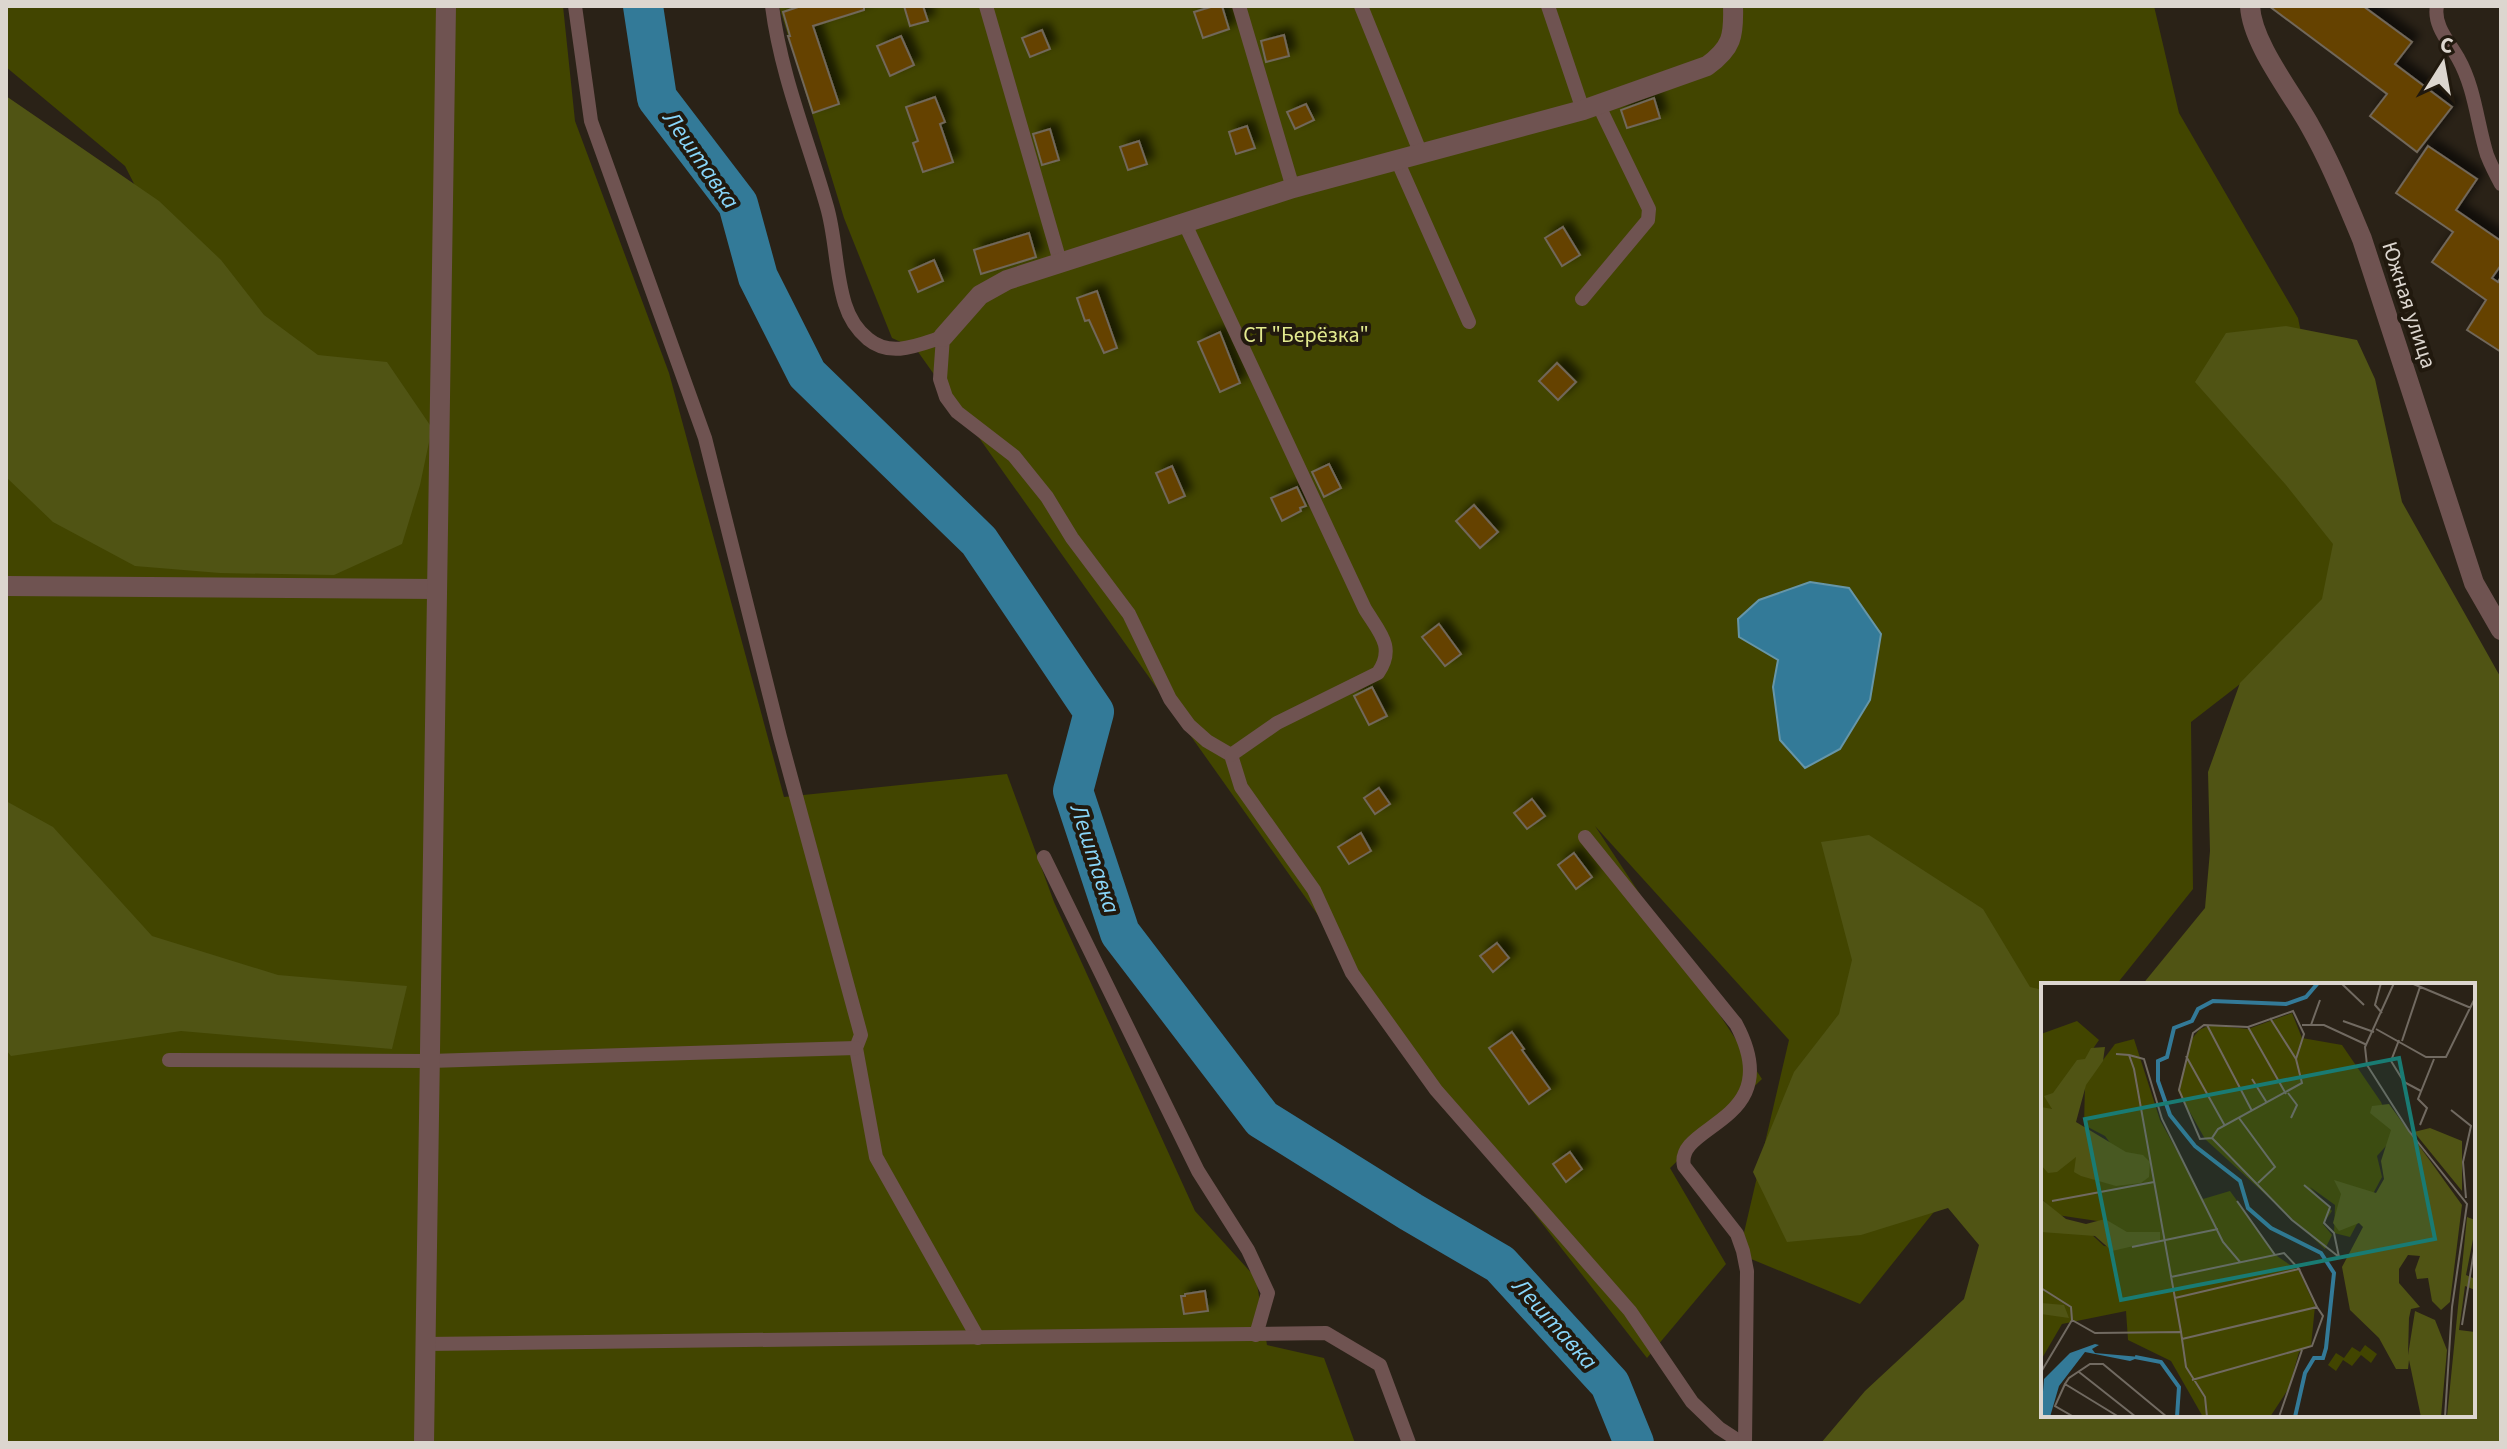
<svg xmlns="http://www.w3.org/2000/svg" width="2507" height="1449" font-family="'Source Sans 3',sans-serif">
  <defs>
    <filter id="shadow"><feDropShadow dx="7" dy="-7" stdDeviation="4" flood-color="#0009"/></filter>
  </defs>
  <rect width="100%" height="100%" fill="#2a2217"/>
  <g fill="#424500">
    <path d="M 6,6 L 563,6 L 575,121 L 669,373 L 784,797 L 1007,774 L 1054,902 L 1195,1211 L 1256,1278 L 1267,1345 L 1324,1358 L 1355,1443 L 6,1443 L 6,279 L 194,302 L 125,166 L 6,67 Z"/>
    <path d="M 779,6 L 2154,6 L 2179,113 L 2298,318 L 2355,595 L 2191,722 L 2193,889 L 2116,985 L 2043,985 L 2043,1076 L 1860,1304 L 1739,1254 L 1789,1040 L 1595,826 L 1762,1079 L 1670,1168 L 1726,1264 L 1647,1358 L 1484,1149 L 916,349 L 892,338 L 844,218 Z"/>
  </g>
  <g fill="#505414">
    <path d="M 6,96 L 159,201 L 221,260 L 264,315 L 318,355 L 387,362 L 432,428 L 420,485 L 402,544 L 334,575 L 220,573 L 135,566 L 53,522 L 6,477 Z"/>
    <path d="M 2286,326 L 2357,340 L 2375,379 L 2402,502 L 2501,678 L 2501,1443 L 1821,1443 L 1865,1391 L 1964,1299 L 1979,1245 L 1948,1208 L 1861,1235 L 1787,1242 L 1753,1172 L 1794,1072 L 1839,1014 L 1852,960 L 1821,842 L 1869,835 L 1983,909 L 2030,987 L 2043,990 L 2043,1415 L 2473,1415 L 2473,985 L 2142,985 L 2205,908 L 2210,851 L 2208,772 L 2240,683 L 2322,599 L 2333,544 L 2286,485 L 2195,382 L 2226,333 Z"/>
    <path d="M 6,801 L 53,827 L 152,936 L 278,975 L 407,986 L 392,1049 L 181,1031 L 11,1056 L 6,1050 Z"/>
  </g>
  <path fill="#337a98" stroke="#6696a8" stroke-width="2" d="M 1810,582 L 1849,588 L 1881,634 L 1870,700 L 1840,749 L 1805,768 L 1780,740 L 1773,687 L 1778,660 L 1739,637 L 1738,619 L 1759,600 Z"/>
  <g fill="none" stroke-linecap="round" stroke-linejoin="round">
    <path stroke="#337a98" stroke-width="40" d="M 643,6 L 657,98 L 738,204 L 758,277 L 807,374 L 979,541 L 1094,712 L 1073,791 L 1120,933 L 1262,1119 L 1411,1212 L 1500,1264 L 1610,1384 L 1634,1443"/>
  </g>
  <g fill="#654305" stroke="#71675a" stroke-width="2" filter="url(#shadow)">
    <path d="M 801,6 L 864,6 L 864,10 L 813,26 L 839,104 L 813,113 L 788,36 L 790,36 L 783,12 Z"/>
    <path d="M 904,6 L 923,6 L 928,21 L 910,26 Z"/>
    <path d="M 1214,6 L 1222,6 L 1229,29 L 1203,38 L 1194,12 Z"/>
    <path d="M 2269,6 L 2363,6 L 2412,42 L 2395,64 L 2452,107 L 2417,152 L 2370,116 L 2387,94 Z"/>
    <path d="M 1042,30 L 1050,49 L 1030,57 L 1022,38 Z"/>
    <path d="M 1284,35 L 1289,56 L 1266,62 L 1261,41 Z"/>
    <path d="M 901,36 L 914,65 L 890,76 L 877,46 Z"/>
    <path d="M 935,97 L 945,122 L 940,124 L 953,162 L 923,172 L 913,143 L 918,141 L 906,107 Z"/>
    <path d="M 1654,98 L 1660,118 L 1627,128 L 1621,110 Z"/>
    <path d="M 1306,104 L 1314,120 L 1295,129 L 1287,112 Z"/>
    <path d="M 1247,126 L 1255,148 L 1236,154 L 1229,132 Z"/>
    <path d="M 1050,129 L 1059,160 L 1042,165 L 1033,134 Z"/>
    <path d="M 1139,141 L 1147,164 L 1128,170 L 1120,147 Z"/>
    <path d="M 2428,146 L 2477,179 L 2456,210 L 2501,241 L 2501,265 L 2492,278 L 2498,282 L 2501,277 L 2501,352 L 2467,330 L 2486,300 L 2432,262 L 2453,232 L 2396,193 Z"/>
    <path d="M 1563,227 L 1580,255 L 1562,266 L 1545,238 Z"/>
    <path d="M 1029,233 L 1036,257 L 981,274 L 974,250 Z"/>
    <path d="M 934,260 L 943,281 L 918,292 L 909,271 Z"/>
    <path d="M 1097,291 L 1117,348 L 1104,353 L 1089,320 L 1085,321 L 1077,298 Z"/>
    <path d="M 1220,332 L 1240,383 L 1220,392 L 1198,342 Z"/>
    <path d="M 1557,363 L 1576,382 L 1558,400 L 1539,381 Z"/>
    <path d="M 1329,464 L 1341,488 L 1324,497 L 1312,472 Z"/>
    <path d="M 1172,466 L 1185,496 L 1169,503 L 1156,473 Z"/>
    <path d="M 1297,487 L 1306,506 L 1300,508 L 1301,511 L 1282,521 L 1271,498 Z"/>
    <path d="M 1474,505 L 1498,532 L 1480,548 L 1456,521 Z"/>
    <path d="M 1439,624 L 1461,654 L 1445,666 L 1422,637 Z"/>
    <path d="M 1372,687 L 1387,716 L 1369,725 L 1354,696 Z"/>
    <path d="M 1379,788 L 1390,804 L 1375,814 L 1364,798 Z"/>
    <path d="M 1532,799 L 1545,816 L 1527,829 L 1514,813 Z"/>
    <path d="M 1361,833 L 1371,851 L 1349,864 L 1338,847 Z"/>
    <path d="M 1574,853 L 1592,877 L 1576,889 L 1558,865 Z"/>
    <path d="M 1497,943 L 1509,958 L 1493,972 L 1480,956 Z"/>
    <path d="M 1512,1032 L 1524,1049 L 1522,1050 L 1550,1089 L 1529,1104 L 1489,1048 Z"/>
    <path d="M 1570,1152 L 1582,1169 L 1566,1182 L 1553,1164 Z"/>
    <path d="M 1205,1291 L 1208,1311 L 1184,1314 L 1181,1296 L 1185,1296 L 1185,1294 Z"/>
  </g>
  <g fill="none" stroke-linecap="round" stroke-linejoin="round">
    <g stroke="#6f5351" stroke-width="14">
      <path d="M 575,6 L 591,121 L 705,438 L 780,737 L 861,1035 L 856,1048 L 876,1157 L 978,1338"/>
      <path d="M 772,6 C 781,76 808,140 827,207 C 836,238 835,272 845,304 C 849,317 857,330 868,339 C 891,358 918,345 943,337 L 940,379 L 946,397 L 957,412 L 1014,456 L 1047,497 L 1072,538 L 1129,614 L 1170,699 L 1189,725 L 1207,741 L 1231,755 L 1241,787 L 1314,890 L 1352,973 L 1436,1090 L 1630,1311 L 1692,1402 L 1719,1428 L 1742,1443"/>
      <path d="M 986,6 L 1061,265"/>
      <path d="M 1239,6 L 1293,188"/>
      <path d="M 1361,6 L 1421,154"/>
      <path d="M 1548,6 L 1583,110"/>
      <path d="M 2437,6 C 2433,25 2449,42 2458,58 C 2475,88 2477,123 2487,155 C 2491,165 2496,175 2501,184"/>
      <path d="M 1397,160 L 1469,322"/>
      <path d="M 1185,224 L 1365,609 C 1379,632 1396,647 1378,673 L 1277,723 L 1231,755"/>
      <path d="M 1582,299 L 1648,220 L 1649,209 L 1598,104"/>
      <path d="M 1585,837 L 1736,1024 C 1789,1123 1674,1123 1684,1166 L 1737,1234 L 1743,1251 L 1747,1271 L 1745,1443"/>
      <path d="M 1044,857 L 1198,1171 L 1248,1250 L 1268,1293 L 1256,1335"/>
      <path d="M 169,1060 L 430,1061 L 856,1048"/>
      <path d="M 425,1344 L 1326,1333 L 1380,1365 L 1409,1443"/>
    </g>
    <g stroke="#6f5351" stroke-width="20">
      <path d="M 2250,6 C 2252,44 2292,93 2310,126 C 2331,163 2346,201 2362,239 L 2474,583 L 2501,630"/>
      <path d="M 943,337 L 980,295 L 1007,280 L 1293,188 L 1583,110 L 1707,66 C 1732,48 1734,36 1733,6"/>
      <path d="M 6,586 L 437,589"/>
      <path d="M 424,1443 L 446,6"/>
    </g>
  </g>
  <g text-anchor="middle" dominant-baseline="central" stroke-width="8" stroke-linejoin="round" paint-order="stroke">
    <g font-size="22" fill="#dcd6cf" stroke="#21190e">
      <text transform="translate(2409 305) rotate(72)">Южная улица</text>
    </g>
    <g font-size="22" fill="#e3ea8f" stroke="#21190e">
      <text x="1306" y="335">СТ "Берёзка"</text>
    </g>
    <g font-size="24" font-style="italic" fill="#89d6fa" stroke="#21190e">
      <text transform="translate(701 160) rotate(55)">Лештавка</text>
      <text transform="translate(1095 859) rotate(72)">Лештавка</text>
      <text transform="translate(1555 1324) rotate(48)">Лештавка</text>
    </g>
  </g>
  <g transform="translate(2041 983)">
    <rect width="434" height="434" fill="#2a2217"/>
    <path d="M 251,30 L 261,55 L 301,62 L 340,119 L 354,153 L 336,173 L 341,194 L 309,254 L 293,250 L 294,222 L 269,204 L 291,228 L 282,241 L 291,252 L 284,266 L 164,156 L 137,108 L 150,57 L 158,47 L 169,42 L 207,46 ZM 36,38 L 58,57 L 0,141 L 0,51 ZM 93,56 L 119,137 L 162,216 L 189,208 L 236,273 L 258,288 L 274,323 L 270,363 L 258,369 L 248,405 L 229,434 L 162,434 L 130,378 L 87,357 L 85,328 L 21,341 L 0,377 L 0,245 L 48,249 L 63,263 L 74,264 L 63,239 L 16,232 L 0,215 L 0,174 L 75,168 L 64,153 L 43,142 L 44,101 L 74,61 ZM 324,362 L 336,371 L 330,380 L 320,372 L 311,383 L 302,377 L 295,388 L 287,382 L 295,370 L 303,375 L 311,364 L 319,369 Z" fill="#424500"/>
    <path d="M 64,64 L 62,78 L 45,102 L 35,139 L 85,169 L 102,172 L 109,179 L 108,194 L 100,200 L 75,203 L 40,193 L 33,189 L 35,174 L 16,189 L 7,190 L 0,182 L 0,124 L 11,126 L 3,113 L 12,110 L 36,77 L 44,76 L 50,65 ZM 348,121 L 421,222 L 409,319 L 400,327 L 391,318 L 387,295 L 376,296 L 374,287 L 379,273 L 367,272 L 358,286 L 358,300 L 379,324 L 370,326 L 368,335 L 367,372 L 374,328 L 394,337 L 406,367 L 400,434 L 380,434 L 368,377 L 367,386 L 355,386 L 338,355 L 309,327 L 301,284 L 322,244 L 318,240 L 298,248 L 292,240 L 300,211 L 293,197 L 335,210 L 343,196 L 340,178 L 350,147 L 329,130 L 331,123 ZM 389,145 L 421,158 L 421,208 L 373,149 ZM 0,216 L 25,236 L 45,241 L 64,236 L 86,249 L 119,249 L 119,257 L 71,268 L 54,253 L 0,249 ZM 426,234 L 434,237 L 434,246 L 425,292 L 434,296 L 434,307 L 424,303 L 418,347 L 434,349 L 434,434 L 406,434 ZM 0,320 L 23,322 L 28,335 L 0,331 Z" fill="#505414"/>
    <path d="M 54,361 L 58,362 L 51,366 L 54,370 L 99,374 L 89,378 L 44,369 L 18,403 L 9,434 L 0,434 L 3,396 L 29,370 Z" fill="#337a98"/>
    <path fill="none" stroke="#337a98" stroke-width="4" d="M 94,374 L 120,379 L 138,404 L 136,434M 254,434 L 264,390 L 273,375 L 282,375 L 285,365 L 293,290 L 280,270 L 230,245 L 207,225 L 199,198 L 154,163 L 129,132 L 117,98 L 117,78 L 126,74 L 133,45 L 151,38 L 157,26 L 172,18 L 245,21 L 265,14 L 277,0"/>
    <path fill="none" stroke="#716a61" stroke-width="2" d="M 300,0 L 323,22M 340,0 L 334,22 L 341,30M 353,0 L 324,64 L 326,82 L 368,148 L 426,221 L 411,324 L 404,434M 370,0 L 430,25M 252,28 L 263,51 L 255,76 L 261,100 L 177,146 L 171,155 L 159,156 L 138,107 L 152,50 L 163,42 L 207,44 ZM 229,35 L 255,76M 302,38 L 333,49M 166,42 L 211,128M 261,42 L 283,42 L 326,62M 270,42 L 279,17M 207,44 L 245,111M 335,46 L 385,74 L 405,74 L 434,15M 358,57 L 350,78 L 363,99 L 380,108M 361,58 L 379,4M 75,71 L 88,72 L 93,86 L 140,349M 88,72 L 103,76 L 121,136 L 182,259 L 199,279M 145,73 L 184,143M 211,96 L 226,120M 247,110 L 256,122 L 250,135M 410,127 L 430,143 L 422,179 L 425,215M 198,135 L 234,184 L 217,200M 379,142 L 386,125 L 377,116 L 393,76M 171,155 L 251,237 L 298,274M 263,202 L 289,224 L 283,240 L 293,250 L 298,274M 11,218 L 113,199M 196,218 L 234,272M 91,264 L 177,246M 130,294 L 243,270 L 258,286 L 134,315M 0,305 L 30,324 L 31,337M 421,342 L 434,262M 141,356 L 276,324 L 258,286M 0,389 L 31,337 L 54,350 L 140,349 L 145,384 L 164,414 L 166,434M 38,389 L 95,434M 151,397 L 271,363 L 282,333 L 276,324M 24,401 L 14,423 L 33,434M 78,434 L 24,401 L 28,395 L 49,381 L 62,381 L 126,434M 238,434 L 261,367"/>
    <path fill="#197b73" fill-opacity="0.15" stroke="#197b73" stroke-width="4" d="M 358,75 L 394,256 L 80,317 L 44,136 Z"/>
    <rect width="434" height="434" fill="none" stroke="#dcd6cf" stroke-width="4"/>
  </g>
  <rect width="2507" height="1449" fill="none" stroke="#dcd6cf" stroke-width="16"/>
  <g transform="translate(2443 64) rotate(11)" stroke="#21190e" stroke-width="6" paint-order="stroke">
  <path d="M0-6L14 30L0 20L-14 30Z" fill="#dcd6cf"/>
  <text y="-12" font-size="22" font-weight="bold" text-anchor="middle" fill="#dcd6cf">С</text>
  </g>
</svg>
